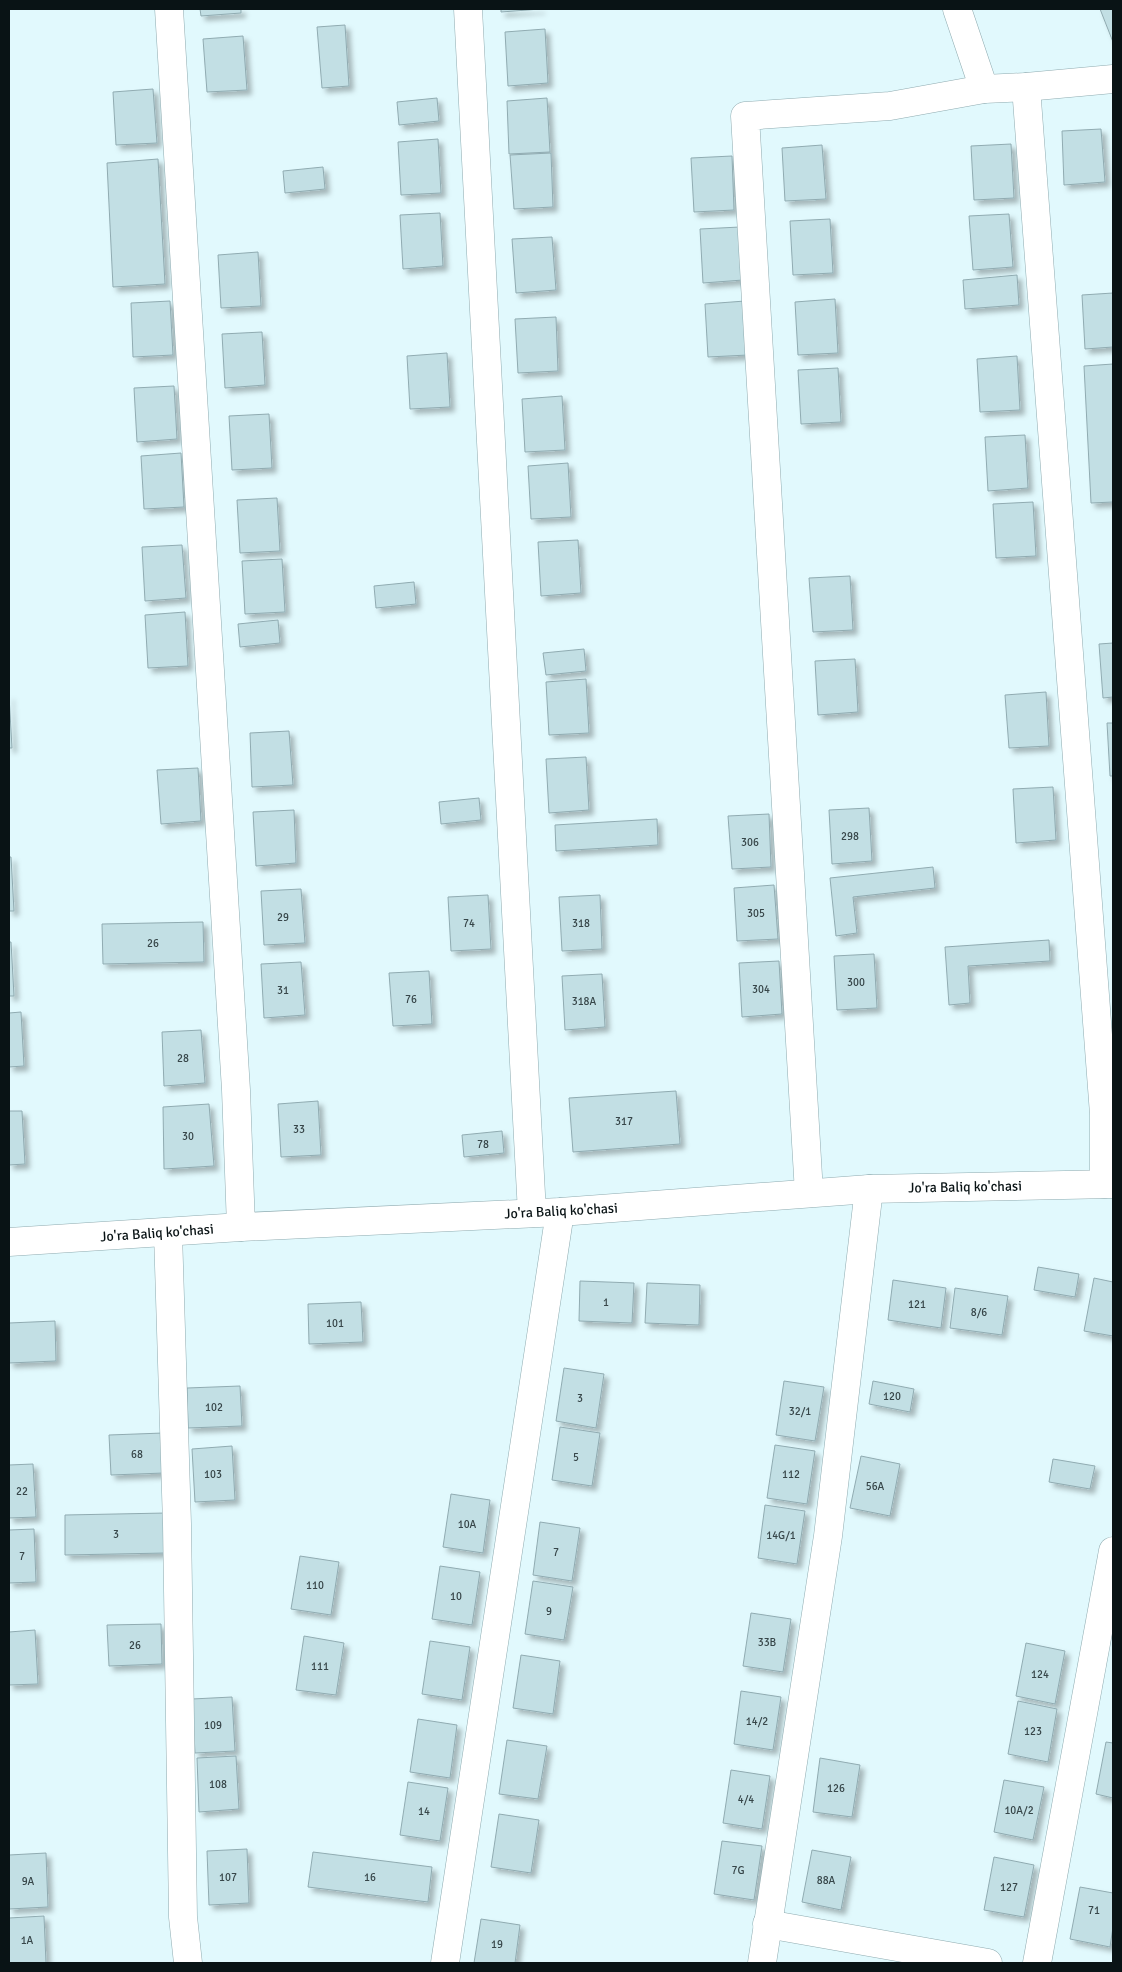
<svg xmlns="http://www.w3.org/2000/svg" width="1122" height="1972" font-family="Signika,sans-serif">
  <defs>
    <filter id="shadow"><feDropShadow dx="4.5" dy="4.5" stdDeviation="2.5" flood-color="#0004"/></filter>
  </defs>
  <rect width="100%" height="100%" fill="#e1f9fd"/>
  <g fill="#c2dfe4" stroke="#90abb1" filter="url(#shadow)">
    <path d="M 200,9 L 241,9 L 241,13 L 201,16 Z"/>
    <path d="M 501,9 L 541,9 L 501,12 Z"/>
    <path d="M 1100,9 L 1113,9 L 1113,42 Z"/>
    <path d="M 345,25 L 349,86 L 322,88 L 317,27 Z"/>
    <path d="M 545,29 L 548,83 L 508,86 L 505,32 Z"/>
    <path d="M 243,36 L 247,90 L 207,92 L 203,39 Z"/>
    <path d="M 153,89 L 157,143 L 116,145 L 113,92 Z"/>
    <path d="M 437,98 L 439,121 L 399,125 L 397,102 Z"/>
    <path d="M 547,98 L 550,152 L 509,154 L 507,101 Z"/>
    <path d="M 1101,129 L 1105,182 L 1064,185 L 1062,131 Z"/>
    <path d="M 438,139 L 441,193 L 401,195 L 398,142 Z"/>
    <path d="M 1011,144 L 1014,198 L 974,200 L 971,146 Z"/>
    <path d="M 822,145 L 826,199 L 785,201 L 782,148 Z"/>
    <path d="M 551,153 L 553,207 L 514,209 L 510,155 Z"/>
    <path d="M 732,156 L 734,210 L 694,212 L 691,158 Z"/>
    <path d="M 158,159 L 165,284 L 113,287 L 107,163 Z"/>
    <path d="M 323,167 L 325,189 L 285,193 L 283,171 Z"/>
    <path d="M 440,213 L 443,266 L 403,269 L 400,215 Z"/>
    <path d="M 1009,214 L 1013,267 L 973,270 L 969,216 Z"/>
    <path d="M 830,219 L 833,273 L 793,275 L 790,221 Z"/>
    <path d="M 740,227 L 743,280 L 703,283 L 700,229 Z"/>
    <path d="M 552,237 L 556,290 L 516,293 L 512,239 Z"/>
    <path d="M 258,252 L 261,306 L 221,308 L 218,255 Z"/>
    <path d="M 1017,275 L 1019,305 L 965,309 L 963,280 Z"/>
    <path d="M 1113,293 L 1113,347 L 1085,349 L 1082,295 Z"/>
    <path d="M 835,299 L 838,353 L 798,355 L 795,302 Z"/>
    <path d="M 170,301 L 173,355 L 133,357 L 131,303 Z"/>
    <path d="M 745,301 L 748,355 L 708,357 L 705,304 Z"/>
    <path d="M 556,317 L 558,371 L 518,373 L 515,319 Z"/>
    <path d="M 262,332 L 265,385 L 225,388 L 222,334 Z"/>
    <path d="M 447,353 L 450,407 L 410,409 L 407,356 Z"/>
    <path d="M 1017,356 L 1020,410 L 980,412 L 977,359 Z"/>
    <path d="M 1113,364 L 1113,502 L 1091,503 L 1084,366 Z"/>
    <path d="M 838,368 L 841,422 L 801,424 L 798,370 Z"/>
    <path d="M 174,386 L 177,439 L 137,442 L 134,388 Z"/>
    <path d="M 562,396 L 565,450 L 525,452 L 522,399 Z"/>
    <path d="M 269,414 L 272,468 L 232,470 L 229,416 Z"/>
    <path d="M 1025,435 L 1028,488 L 988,491 L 985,437 Z"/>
    <path d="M 181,453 L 184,507 L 144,509 L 141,456 Z"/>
    <path d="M 568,463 L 571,517 L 531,519 L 528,466 Z"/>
    <path d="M 277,498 L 280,551 L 240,553 L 237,500 Z"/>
    <path d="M 1033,502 L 1036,556 L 996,558 L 993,504 Z"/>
    <path d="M 578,540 L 581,593 L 541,596 L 538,542 Z"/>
    <path d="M 182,545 L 186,598 L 145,601 L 142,547 Z"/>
    <path d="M 282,559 L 285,612 L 245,614 L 242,561 Z"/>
    <path d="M 850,576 L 853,630 L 813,632 L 809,578 Z"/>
    <path d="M 414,582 L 416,604 L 376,608 L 374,586 Z"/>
    <path d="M 185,612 L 188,666 L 148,668 L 145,615 Z"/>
    <path d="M 278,620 L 280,643 L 240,647 L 238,624 Z"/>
    <path d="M 1113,643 L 1113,697 L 1103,698 L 1099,644 Z"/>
    <path d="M 584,649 L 586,671 L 546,675 L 543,653 Z"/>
    <path d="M 855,659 L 858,712 L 818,715 L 815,661 Z"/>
    <path d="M 586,679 L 589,733 L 549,735 L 546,682 Z"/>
    <path d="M 1046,692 L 1049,746 L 1009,748 L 1005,695 Z"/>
    <path d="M 9,695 L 12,748 L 9,748 Z"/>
    <path d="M 1107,723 L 1113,723 L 1113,776 L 1110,776 Z"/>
    <path d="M 289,731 L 293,785 L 252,787 L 250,733 Z"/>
    <path d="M 586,757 L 589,810 L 549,813 L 546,759 Z"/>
    <path d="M 198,768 L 201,821 L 161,824 L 157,770 Z"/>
    <path d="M 1053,787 L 1056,840 L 1016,843 L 1013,789 Z"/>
    <path d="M 479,798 L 481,820 L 441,824 L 439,802 Z"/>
    <path d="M 869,808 L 872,861 L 832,864 L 829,810 Z"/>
    <path d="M 294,810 L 296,863 L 256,866 L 253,812 Z"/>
    <path d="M 769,814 L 771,867 L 732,869 L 728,816 Z"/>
    <path d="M 657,819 L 658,845 L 556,851 L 555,825 Z"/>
    <path d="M 9,857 L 11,857 L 14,911 L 9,911 Z"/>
    <path d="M 933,867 L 935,888 L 853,897 L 857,933 L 836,936 L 830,878 Z"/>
    <path d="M 774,885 L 778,939 L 737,941 L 734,888 Z"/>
    <path d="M 301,889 L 305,943 L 264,945 L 261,891 Z"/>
    <path d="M 488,895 L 491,949 L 451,951 L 448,897 Z"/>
    <path d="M 600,895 L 602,949 L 562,951 L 559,897 Z"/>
    <path d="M 203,922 L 204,962 L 103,964 L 102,924 Z"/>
    <path d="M 1049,940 L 1050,961 L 968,966 L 970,1003 L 949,1005 L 945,947 Z"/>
    <path d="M 9,942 L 11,942 L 14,996 L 9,996 Z"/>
    <path d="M 874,954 L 877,1008 L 837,1010 L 834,956 Z"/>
    <path d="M 779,961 L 782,1014 L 742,1017 L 739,963 Z"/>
    <path d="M 301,962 L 305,1015 L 264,1018 L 261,964 Z"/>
    <path d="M 429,971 L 432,1024 L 393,1026 L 389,973 Z"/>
    <path d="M 602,974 L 605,1027 L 565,1030 L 562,976 Z"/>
    <path d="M 21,1012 L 24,1066 L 9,1067 L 9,1013 Z"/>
    <path d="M 201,1030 L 205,1083 L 164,1086 L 162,1032 Z"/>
    <path d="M 676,1091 L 680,1144 L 573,1152 L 569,1098 Z"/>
    <path d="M 318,1101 L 321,1155 L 281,1157 L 278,1104 Z"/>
    <path d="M 209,1104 L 214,1166 L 164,1169 L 163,1107 Z"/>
    <path d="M 9,1111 L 22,1111 L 25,1164 L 9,1165 Z"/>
    <path d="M 502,1131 L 504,1153 L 464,1157 L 462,1135 Z"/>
    <path d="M 1038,1267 L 1079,1274 L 1075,1297 L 1034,1290 Z"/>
    <path d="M 1094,1278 L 1113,1282 L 1113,1336 L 1084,1331 Z"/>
    <path d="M 893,1280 L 946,1288 L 941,1328 L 888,1320 Z"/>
    <path d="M 580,1281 L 634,1283 L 632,1323 L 579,1321 Z"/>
    <path d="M 647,1283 L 700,1285 L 699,1325 L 645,1323 Z"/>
    <path d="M 955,1288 L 1008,1296 L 1002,1335 L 950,1328 Z"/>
    <path d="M 361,1302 L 363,1342 L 309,1344 L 308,1304 Z"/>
    <path d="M 55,1321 L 56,1361 L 9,1363 L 9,1323 Z"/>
    <path d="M 564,1368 L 604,1374 L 596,1428 L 556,1421 Z"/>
    <path d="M 784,1381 L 824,1387 L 815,1441 L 776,1435 Z"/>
    <path d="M 873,1381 L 914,1389 L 910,1412 L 869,1404 Z"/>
    <path d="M 240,1386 L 242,1426 L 188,1428 L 187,1388 Z"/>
    <path d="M 560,1427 L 600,1433 L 592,1486 L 552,1480 Z"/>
    <path d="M 163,1433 L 164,1473 L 111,1475 L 109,1435 Z"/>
    <path d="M 775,1445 L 815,1451 L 807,1504 L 767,1498 Z"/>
    <path d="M 232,1446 L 235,1500 L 195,1502 L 192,1449 Z"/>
    <path d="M 861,1456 L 900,1464 L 890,1516 L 850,1508 Z"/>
    <path d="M 1053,1459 L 1095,1466 L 1090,1489 L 1049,1482 Z"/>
    <path d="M 33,1464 L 36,1517 L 9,1518 L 9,1465 Z"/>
    <path d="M 451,1494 L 490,1500 L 483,1553 L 443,1547 Z"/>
    <path d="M 765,1505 L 805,1511 L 797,1564 L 758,1558 Z"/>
    <path d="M 166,1513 L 166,1553 L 65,1555 L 65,1515 Z"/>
    <path d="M 540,1522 L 580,1528 L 572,1581 L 533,1575 Z"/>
    <path d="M 34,1529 L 36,1582 L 9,1583 L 9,1530 Z"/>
    <path d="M 300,1556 L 339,1562 L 331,1615 L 291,1609 Z"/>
    <path d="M 440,1566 L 480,1572 L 472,1625 L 432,1619 Z"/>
    <path d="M 533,1581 L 573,1587 L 564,1640 L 525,1634 Z"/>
    <path d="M 751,1613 L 791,1619 L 783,1672 L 743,1666 Z"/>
    <path d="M 161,1624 L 162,1664 L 109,1666 L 107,1625 Z"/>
    <path d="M 35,1630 L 38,1684 L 9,1685 L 9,1632 Z"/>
    <path d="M 304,1636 L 344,1643 L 336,1695 L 296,1690 Z"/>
    <path d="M 430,1641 L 470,1647 L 462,1700 L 422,1694 Z"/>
    <path d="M 1026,1643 L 1065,1651 L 1055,1704 L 1016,1696 Z"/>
    <path d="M 521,1655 L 560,1661 L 553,1714 L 513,1708 Z"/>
    <path d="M 741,1691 L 781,1697 L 773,1750 L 734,1744 Z"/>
    <path d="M 232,1697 L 235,1751 L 195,1753 L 192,1699 Z"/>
    <path d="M 1018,1701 L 1057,1709 L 1048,1762 L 1008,1754 Z"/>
    <path d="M 418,1719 L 457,1725 L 450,1778 L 410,1772 Z"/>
    <path d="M 507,1740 L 547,1746 L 538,1799 L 499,1794 Z"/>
    <path d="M 1106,1742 L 1113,1743 L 1113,1798 L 1096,1794 Z"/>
    <path d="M 236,1756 L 239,1809 L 199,1812 L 197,1758 Z"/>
    <path d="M 820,1758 L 860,1765 L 852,1817 L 813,1812 Z"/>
    <path d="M 731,1770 L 770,1776 L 762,1829 L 723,1823 Z"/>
    <path d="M 1004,1780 L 1044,1787 L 1033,1840 L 994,1832 Z"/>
    <path d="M 408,1782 L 448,1788 L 440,1841 L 400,1835 Z"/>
    <path d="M 499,1814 L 539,1820 L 531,1873 L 491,1867 Z"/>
    <path d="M 722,1841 L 762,1846 L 754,1900 L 714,1894 Z"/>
    <path d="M 247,1849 L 249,1903 L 209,1905 L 207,1851 Z"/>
    <path d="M 812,1850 L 851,1857 L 841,1910 L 802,1902 Z"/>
    <path d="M 313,1852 L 432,1867 L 428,1902 L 308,1887 Z"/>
    <path d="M 46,1853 L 48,1907 L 9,1909 L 9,1855 Z"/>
    <path d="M 994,1857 L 1034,1865 L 1024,1917 L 984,1910 Z"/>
    <path d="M 1080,1887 L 1113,1893 L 1113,1927 L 1110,1947 L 1070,1939 Z"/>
    <path d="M 44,1916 L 46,1963 L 9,1963 L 9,1918 Z"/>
    <path d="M 481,1919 L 520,1925 L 515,1963 L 474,1963 Z"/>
  </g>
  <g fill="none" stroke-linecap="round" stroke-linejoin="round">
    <g stroke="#8fabb0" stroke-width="29">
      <g id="minor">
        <path d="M 169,9 L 236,1090 L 241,1227"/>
        <path d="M 468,9 L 532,1213"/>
        <path d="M 957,9 L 984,89"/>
        <path d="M 1026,87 L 1104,1114 L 1104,1184"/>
        <path d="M 809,1193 L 745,116 L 890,106 L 984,89 L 1026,87 L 1113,79"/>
        <path d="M 168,1233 L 177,1524 L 183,1917 L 188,1963"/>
        <path d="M 9,1242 L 241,1227 L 560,1212 L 869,1189 L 1113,1184"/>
        <path d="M 767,1924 L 988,1963"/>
        <path d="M 445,1963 L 560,1212"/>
        <path d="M 762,1963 L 828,1536 L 869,1189"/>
        <path d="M 1037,1963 L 1113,1551"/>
      </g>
    </g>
    <use href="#minor" stroke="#fff" stroke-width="28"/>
  </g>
  <g text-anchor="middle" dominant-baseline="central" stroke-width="4" stroke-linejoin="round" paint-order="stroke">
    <g font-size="11" fill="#374649">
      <text x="850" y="836">298</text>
      <text x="750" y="842">306</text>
      <text x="756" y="913">305</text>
      <text x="283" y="917">29</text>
      <text x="469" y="923">74</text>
      <text x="581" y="923">318</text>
      <text x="153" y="943">26</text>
      <text x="856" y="982">300</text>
      <text x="761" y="989">304</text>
      <text x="283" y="990">31</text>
      <text x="411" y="999">76</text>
      <text x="584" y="1001">318A</text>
      <text x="183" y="1058">28</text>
      <text x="624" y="1121">317</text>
      <text x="299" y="1129">33</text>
      <text x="188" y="1136">30</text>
      <text x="483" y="1144">78</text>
      <text x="606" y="1302">1</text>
      <text x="917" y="1304">121</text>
      <text x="979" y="1312">8/6</text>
      <text x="335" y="1323">101</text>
      <text x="892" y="1396">120</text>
      <text x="580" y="1398">3</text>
      <text x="214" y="1407">102</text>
      <text x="800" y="1411">32/1</text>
      <text x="137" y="1454">68</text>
      <text x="576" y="1457">5</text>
      <text x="213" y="1474">103</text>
      <text x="791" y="1474">112</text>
      <text x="875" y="1486">56A</text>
      <text x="22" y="1491">22</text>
      <text x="467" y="1524">10A</text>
      <text x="116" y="1534">3</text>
      <text x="781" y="1535">14G/1</text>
      <text x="556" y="1552">7</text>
      <text x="22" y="1556">7</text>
      <text x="315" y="1585">110</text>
      <text x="456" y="1596">10</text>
      <text x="549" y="1611">9</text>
      <text x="767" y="1642">33B</text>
      <text x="135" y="1645">26</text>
      <text x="320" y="1666">111</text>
      <text x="1040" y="1674">124</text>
      <text x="757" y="1721">14/2</text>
      <text x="213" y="1725">109</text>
      <text x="1033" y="1731">123</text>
      <text x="218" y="1784">108</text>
      <text x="836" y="1788">126</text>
      <text x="746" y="1799">4/4</text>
      <text x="1019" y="1810">10A/2</text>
      <text x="424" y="1811">14</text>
      <text x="738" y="1870">7G</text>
      <text x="228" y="1877">107</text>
      <text x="370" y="1877">16</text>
      <text x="826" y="1880">88A</text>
      <text x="28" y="1881">9A</text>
      <text x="1009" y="1887">127</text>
      <text x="1094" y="1910">71</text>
      <text x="27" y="1940">1A</text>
      <text x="497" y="1944">19</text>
    </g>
    <g font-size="14" fill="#091315" stroke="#fff">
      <text transform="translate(965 1187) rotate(-1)">Jo'ra Baliq ko'chasi</text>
      <text transform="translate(561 1211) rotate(-3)">Jo'ra Baliq ko'chasi</text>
      <text transform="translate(157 1233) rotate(-4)">Jo'ra Baliq ko'chasi</text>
    </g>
  </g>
  <rect width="1122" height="1972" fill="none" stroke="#091315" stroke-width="20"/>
</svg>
